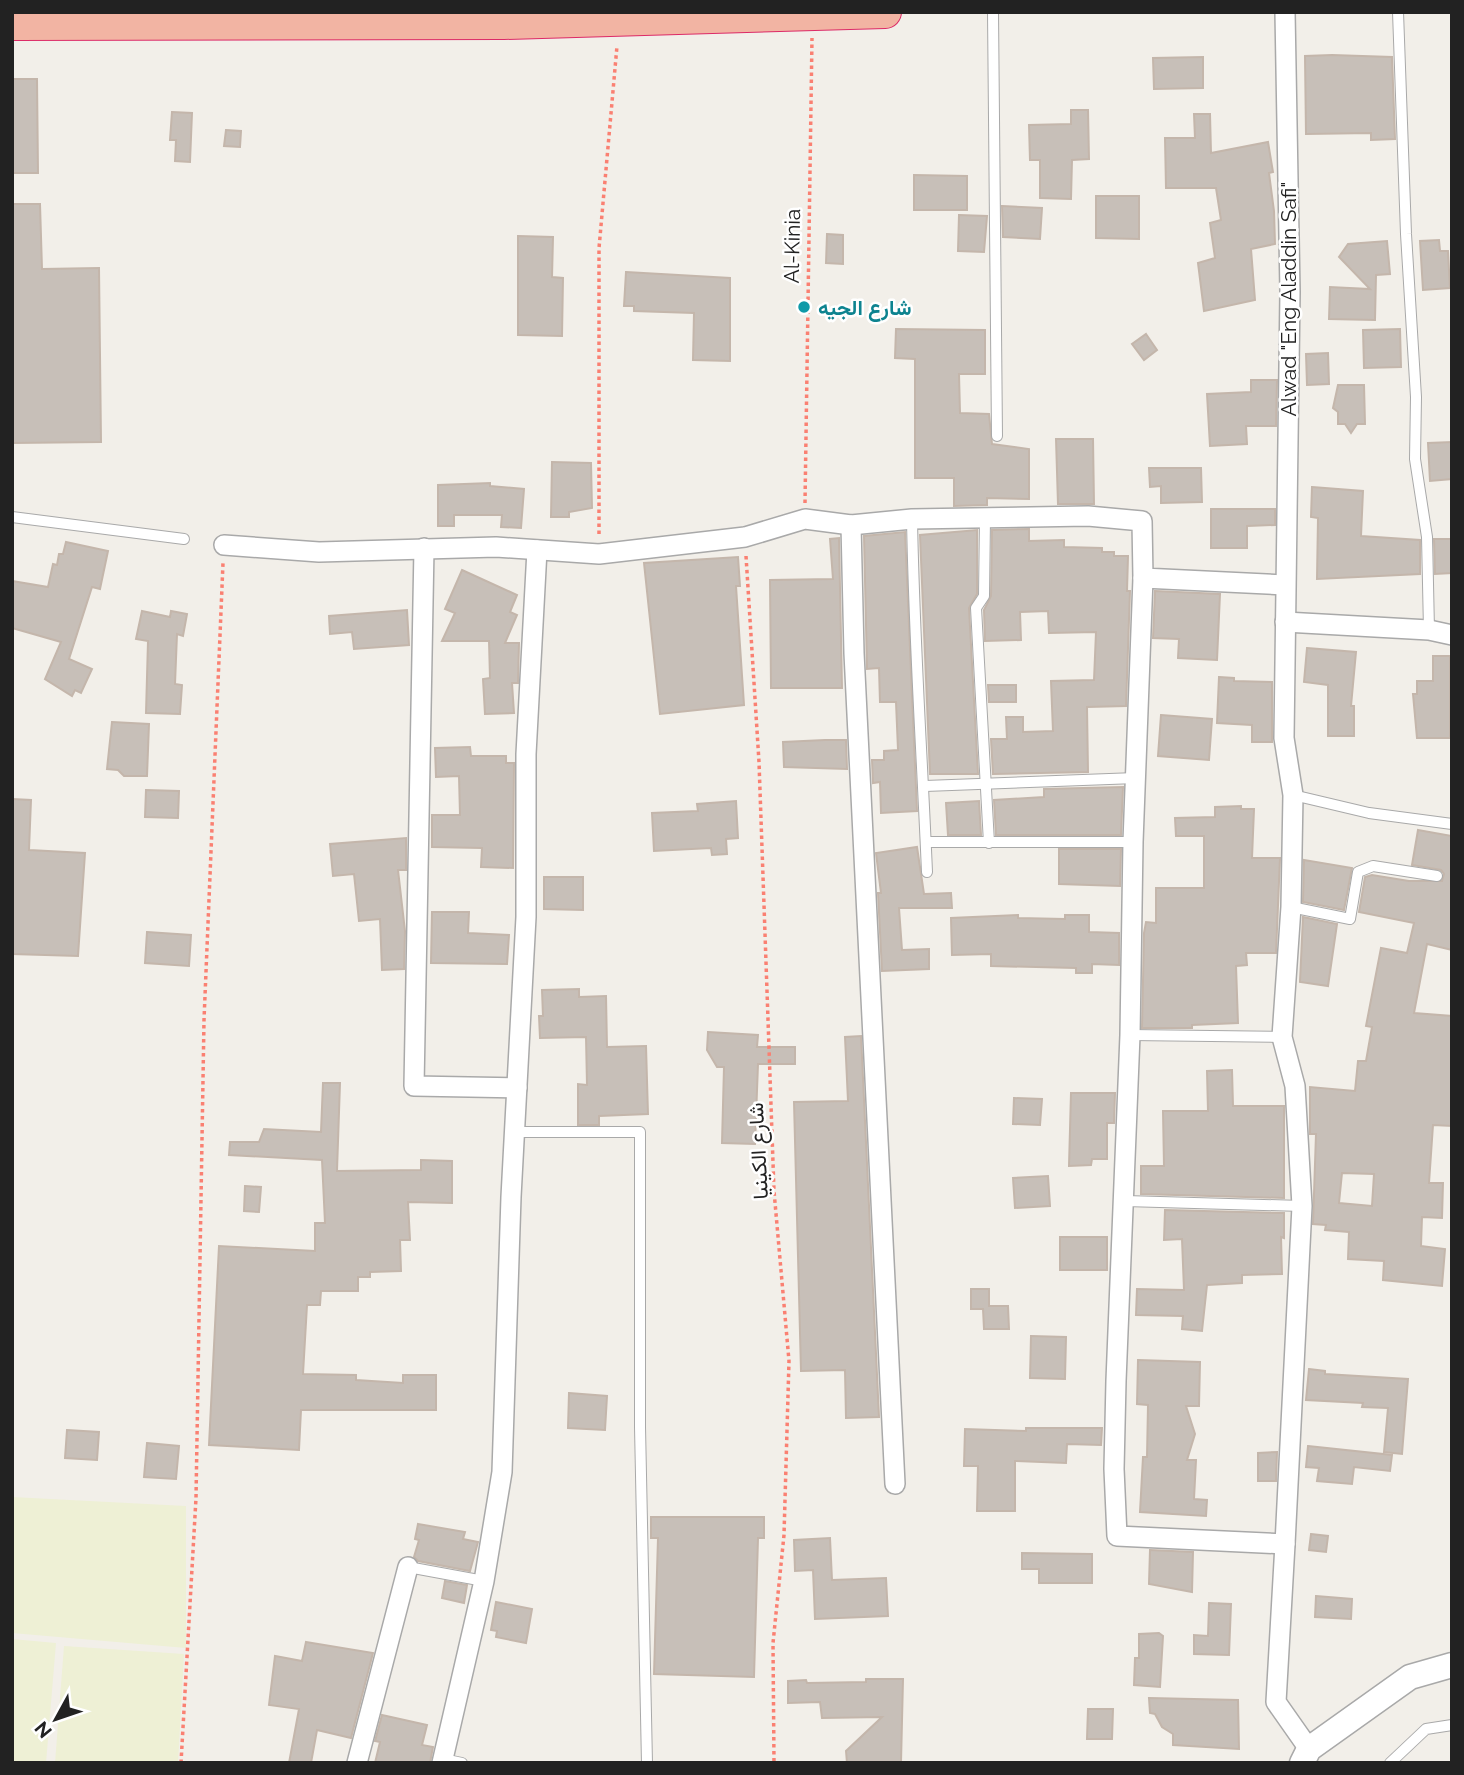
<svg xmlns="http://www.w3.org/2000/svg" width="1464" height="1775" font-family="Raleway,Vazirmatn,sans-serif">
  <rect width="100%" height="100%" fill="#f2efe9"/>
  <g fill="#eef0d5">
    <path d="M 12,1497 L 186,1506 L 186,1648 L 12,1633 Z"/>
    <path d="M 12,1639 L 56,1643 L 46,1763 L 12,1763 Z"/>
    <path d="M 64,1646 L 184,1654 L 178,1763 L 55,1763 Z"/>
  </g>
  <g fill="#c7bfb8" stroke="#c4b6ab" stroke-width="2" fill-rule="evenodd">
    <path d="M 1332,55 L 1392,57 L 1395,139 L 1371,140 L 1371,133 L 1306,134 L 1305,56 Z"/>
    <path d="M 1203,57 L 1203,88 L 1154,89 L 1153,58 Z"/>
    <path d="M 12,79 L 37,79 L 38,173 L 12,173 Z"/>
    <path d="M 1071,110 L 1088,110 L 1089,159 L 1072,160 L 1071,199 L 1040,198 L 1040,160 L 1030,160 L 1029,125 L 1071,124 Z"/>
    <path d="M 172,112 L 192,113 L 190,162 L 175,161 L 176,140 L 170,140 Z"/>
    <path d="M 1194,114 L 1210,114 L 1211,153 L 1268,142 L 1273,172 L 1269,173 L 1274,211 L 1275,244 L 1251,249 L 1255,300 L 1204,311 L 1198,263 L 1215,258 L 1210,223 L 1221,220 L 1216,188 L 1166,188 L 1165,138 L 1195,138 Z"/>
    <path d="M 226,130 L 241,131 L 240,147 L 224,146 Z"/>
    <path d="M 914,175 L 967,176 L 967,210 L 914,210 Z"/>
    <path d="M 1096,196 L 1139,196 L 1139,239 L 1096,238 Z"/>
    <path d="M 12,204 L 40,204 L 42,269 L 99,268 L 101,442 L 12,443 Z"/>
    <path d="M 1002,206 L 1042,208 L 1040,239 L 1003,237 Z"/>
    <path d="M 959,215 L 987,216 L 984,252 L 958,251 Z"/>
    <path d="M 827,234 L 843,235 L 843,264 L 826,263 Z"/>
    <path d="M 518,236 L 553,237 L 552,277 L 563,278 L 562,336 L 518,335 Z"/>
    <path d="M 1439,240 L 1440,251 L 1448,251 L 1450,288 L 1423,290 L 1420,241 Z"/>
    <path d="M 1387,241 L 1390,274 L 1376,275 L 1375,320 L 1329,319 L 1330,287 L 1370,289 L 1339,257 L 1348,244 Z"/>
    <path d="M 626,272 L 730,278 L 730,361 L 693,360 L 694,313 L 634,311 L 634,306 L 624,306 Z"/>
    <path d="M 896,329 L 985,330 L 985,374 L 959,374 L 960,413 L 989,414 L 992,444 L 1029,449 L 1029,499 L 987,498 L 987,505 L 954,506 L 954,478 L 915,478 L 915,359 L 895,358 Z"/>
    <path d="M 1400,329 L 1401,367 L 1364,368 L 1363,330 Z"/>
    <path d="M 1146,334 L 1157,350 L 1144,360 L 1132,344 Z"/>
    <path d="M 1328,353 L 1329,384 L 1307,385 L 1306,354 Z"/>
    <path d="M 1251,380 L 1277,380 L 1276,426 L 1246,426 L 1247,444 L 1210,446 L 1207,394 L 1251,392 Z"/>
    <path d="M 1338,385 L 1364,385 L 1365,424 L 1357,424 L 1351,433 L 1345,424 L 1338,424 L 1338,412 L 1333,408 Z"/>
    <path d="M 1056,439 L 1093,439 L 1094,504 L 1058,504 Z"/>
    <path d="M 1452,442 L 1452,479 L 1430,481 L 1428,443 Z"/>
    <path d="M 552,462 L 591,463 L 592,508 L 569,512 L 569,517 L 551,517 Z"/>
    <path d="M 1149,468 L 1201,468 L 1202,502 L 1161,503 L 1161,486 L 1150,487 Z"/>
    <path d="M 490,483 L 490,486 L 524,489 L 521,528 L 501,527 L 502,515 L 454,515 L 454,526 L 438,526 L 438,485 Z"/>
    <path d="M 1312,487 L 1363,491 L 1361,536 L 1420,540 L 1420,574 L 1317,579 L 1318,518 L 1311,517 Z"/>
    <path d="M 1211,509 L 1275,509 L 1275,525 L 1247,526 L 1247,548 L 1211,548 Z"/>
    <path d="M 1029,529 L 1029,541 L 1064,540 L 1064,547 L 1102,548 L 1102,552 L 1114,552 L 1114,556 L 1128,556 L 1127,591 L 1130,591 L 1126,706 L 1087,707 L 1088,772 L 993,774 L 991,739 L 1007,739 L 1006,717 L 1023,717 L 1023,732 L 1053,731 L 1051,681 L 1094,680 L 1096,632 L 1049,633 L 1048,611 L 1020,612 L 1021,640 L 985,641 L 984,610 L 991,596 L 992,530 Z"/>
    <path d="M 977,530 L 977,594 L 969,608 L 978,774 L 930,774 L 920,535 Z"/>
    <path d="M 905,532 L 917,811 L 881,813 L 880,782 L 873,783 L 872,760 L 884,760 L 884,751 L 898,750 L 896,702 L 880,702 L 879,668 L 867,669 L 864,536 Z"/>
    <path d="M 839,538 L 842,688 L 771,688 L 770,580 L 833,579 L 830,539 Z"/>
    <path d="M 1434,539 L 1452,539 L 1452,573 L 1435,574 Z"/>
    <path d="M 66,542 L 108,551 L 100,589 L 92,587 L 69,659 L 92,669 L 81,693 L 75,690 L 72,696 L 45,679 L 61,642 L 12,628 L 12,581 L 48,587 L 53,564 L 57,565 L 59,554 L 63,554 Z"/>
    <path d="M 738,557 L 740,586 L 736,586 L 744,705 L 660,714 L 644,563 Z"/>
    <path d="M 462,570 L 517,595 L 510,612 L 517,615 L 505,643 L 519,643 L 518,683 L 512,683 L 514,713 L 485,714 L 483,679 L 490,678 L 489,641 L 442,641 L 455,613 L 445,609 Z"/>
    <path d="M 1155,591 L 1220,594 L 1217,660 L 1178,658 L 1179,639 L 1153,638 Z"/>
    <path d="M 407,610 L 409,645 L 354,649 L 352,632 L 330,634 L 329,616 Z"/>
    <path d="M 142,611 L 170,617 L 171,611 L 187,614 L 183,636 L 177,634 L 175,684 L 182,685 L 180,714 L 146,713 L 148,641 L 136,639 Z"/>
    <path d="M 1307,648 L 1356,652 L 1351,706 L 1354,706 L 1354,736 L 1328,736 L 1328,685 L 1304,682 Z"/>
    <path d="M 1433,656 L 1450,656 L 1450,738 L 1417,738 L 1413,694 L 1417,694 L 1417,681 L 1433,681 Z"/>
    <path d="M 1219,677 L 1234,678 L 1234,681 L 1272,682 L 1272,742 L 1252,742 L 1252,725 L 1217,723 Z"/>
    <path d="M 988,685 L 1016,685 L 1016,702 L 989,702 Z"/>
    <path d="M 1161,715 L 1212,719 L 1209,760 L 1158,756 Z"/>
    <path d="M 112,722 L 149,724 L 147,776 L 124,776 L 118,770 L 107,769 Z"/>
    <path d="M 825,740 L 846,740 L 847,769 L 784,767 L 783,742 Z"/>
    <path d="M 470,747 L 471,756 L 506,756 L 506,763 L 514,763 L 513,868 L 481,867 L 482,848 L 432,847 L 432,815 L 460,815 L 459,776 L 436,777 L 435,748 Z"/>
    <path d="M 1123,787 L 1121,835 L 996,835 L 994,800 L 1044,797 L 1044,789 Z"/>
    <path d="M 146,790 L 179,791 L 178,818 L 145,817 Z"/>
    <path d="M 12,799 L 31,800 L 29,850 L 85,853 L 78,956 L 12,954 Z"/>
    <path d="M 736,801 L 738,838 L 726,839 L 727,854 L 712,855 L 711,848 L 654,851 L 652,813 L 698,811 L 697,804 Z"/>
    <path d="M 979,801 L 981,835 L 948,835 L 946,803 Z"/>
    <path d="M 1241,806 L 1241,809 L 1254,809 L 1252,858 L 1280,858 L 1276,953 L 1246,953 L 1247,965 L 1236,966 L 1238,1023 L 1192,1025 L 1192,1028 L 1142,1028 L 1144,933 L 1146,922 L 1156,923 L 1156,888 L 1204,888 L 1204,836 L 1176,836 L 1175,818 L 1215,817 L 1215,807 Z"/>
    <path d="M 1418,830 L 1452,836 L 1452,950 L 1427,944 L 1414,1013 L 1452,1016 L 1452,1126 L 1433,1125 L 1429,1183 L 1443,1183 L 1442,1218 L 1422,1217 L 1421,1246 L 1445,1249 L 1442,1286 L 1383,1280 L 1384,1261 L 1348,1259 L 1349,1232 L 1325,1230 L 1326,1225 L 1313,1224 L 1316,1134 L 1310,1134 L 1310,1087 L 1355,1091 L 1358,1061 L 1366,1061 L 1372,1027 L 1366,1026 L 1381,948 L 1407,953 L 1414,923 L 1359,912 L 1365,877 L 1372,875 L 1409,881 L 1442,881 L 1444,874 L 1441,870 L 1412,865 ZM 1342,1173 L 1374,1174 L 1372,1206 L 1339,1203 Z"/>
    <path d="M 406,838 L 406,870 L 398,870 L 405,931 L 404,969 L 382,970 L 380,919 L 359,921 L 354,874 L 333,876 L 330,844 Z"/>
    <path d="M 917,847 L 924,894 L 951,893 L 952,908 L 899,908 L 902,950 L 929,949 L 929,969 L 882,971 L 878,893 L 881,893 L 876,853 Z"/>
    <path d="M 1059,849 L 1121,849 L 1120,886 L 1059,884 Z"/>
    <path d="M 1304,860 L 1352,868 L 1344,910 L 1303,902 Z"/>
    <path d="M 544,877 L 583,877 L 583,910 L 544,909 Z"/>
    <path d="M 432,912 L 469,912 L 468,933 L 509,935 L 507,964 L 431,963 Z"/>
    <path d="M 1018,915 L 1018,918 L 1065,919 L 1065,915 L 1089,915 L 1089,932 L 1119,933 L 1119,965 L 1092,964 L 1092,973 L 1076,973 L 1076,968 L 991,966 L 991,954 L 952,955 L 951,918 Z"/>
    <path d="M 1303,917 L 1337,924 L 1328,986 L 1300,982 Z"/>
    <path d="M 147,932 L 191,935 L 189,966 L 145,963 Z"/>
    <path d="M 579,989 L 579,997 L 606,996 L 607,1047 L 646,1046 L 648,1114 L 599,1116 L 599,1125 L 578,1125 L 578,1084 L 587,1085 L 586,1037 L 540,1038 L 539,1016 L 543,1016 L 542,990 Z"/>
    <path d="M 708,1032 L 758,1035 L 757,1047 L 795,1047 L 795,1064 L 758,1064 L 755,1144 L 722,1143 L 724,1067 L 717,1067 L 707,1050 Z"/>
    <path d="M 861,1036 L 879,1417 L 846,1418 L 845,1370 L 801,1371 L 794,1102 L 848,1101 L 845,1037 Z"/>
    <path d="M 1232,1070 L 1233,1106 L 1284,1106 L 1284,1198 L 1141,1194 L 1141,1166 L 1164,1166 L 1163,1111 L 1208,1111 L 1207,1071 Z"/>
    <path d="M 323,1083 L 340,1083 L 337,1171 L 421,1170 L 421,1160 L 452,1161 L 452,1203 L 408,1202 L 410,1240 L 400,1240 L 401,1271 L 370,1272 L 370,1277 L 358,1277 L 358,1291 L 321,1291 L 320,1305 L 307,1305 L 303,1374 L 356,1375 L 356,1380 L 403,1383 L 403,1375 L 436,1375 L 436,1410 L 301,1410 L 299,1450 L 209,1445 L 219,1246 L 315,1251 L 315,1223 L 325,1223 L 322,1160 L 229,1155 L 230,1142 L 259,1142 L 264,1129 L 321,1132 Z"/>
    <path d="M 1071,1093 L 1115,1093 L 1114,1123 L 1107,1123 L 1107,1159 L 1092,1159 L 1091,1165 L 1069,1166 Z"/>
    <path d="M 1014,1098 L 1042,1099 L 1040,1125 L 1013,1124 Z"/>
    <path d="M 1048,1176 L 1050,1206 L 1015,1208 L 1013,1178 Z"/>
    <path d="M 245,1186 L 261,1187 L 259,1212 L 244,1211 Z"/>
    <path d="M 1165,1210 L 1284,1213 L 1284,1238 L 1281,1237 L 1282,1274 L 1242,1275 L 1242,1283 L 1207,1285 L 1202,1331 L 1182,1329 L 1183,1316 L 1136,1315 L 1137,1289 L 1184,1290 L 1182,1239 L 1164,1240 Z"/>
    <rect x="1060" y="1237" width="47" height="33"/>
    <path d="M 971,1289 L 989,1289 L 989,1306 L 1008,1306 L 1009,1329 L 984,1329 L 983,1309 L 971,1309 Z"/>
    <path d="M 1031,1336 L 1066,1337 L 1065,1379 L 1030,1378 Z"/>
    <path d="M 1138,1360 L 1200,1362 L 1199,1406 L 1186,1406 L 1195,1434 L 1187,1460 L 1196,1460 L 1194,1499 L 1207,1500 L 1206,1516 L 1140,1512 L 1143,1457 L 1147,1457 L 1148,1405 L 1137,1404 Z"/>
    <path d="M 1309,1369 L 1325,1371 L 1325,1374 L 1408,1379 L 1402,1454 L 1384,1452 L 1388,1408 L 1362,1407 L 1363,1403 L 1306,1400 Z"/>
    <path d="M 569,1393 L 607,1396 L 605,1430 L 568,1428 Z"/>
    <path d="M 1026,1428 L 1102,1428 L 1101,1445 L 1067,1444 L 1066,1463 L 1015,1461 L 1015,1511 L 977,1511 L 978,1466 L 964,1466 L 965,1429 L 1026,1431 Z"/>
    <path d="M 67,1430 L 99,1432 L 97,1460 L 65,1458 Z"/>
    <path d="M 147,1443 L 179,1446 L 176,1479 L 144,1477 Z"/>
    <path d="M 1308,1446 L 1392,1455 L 1390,1471 L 1354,1467 L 1352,1484 L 1317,1481 L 1319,1468 L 1306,1467 Z"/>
    <path d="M 1277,1452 L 1276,1481 L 1258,1481 L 1258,1453 Z"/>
    <path d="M 651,1517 L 764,1517 L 764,1538 L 758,1538 L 754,1677 L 654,1674 L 658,1538 L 651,1538 Z"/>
    <path d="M 418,1524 L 465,1532 L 463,1539 L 478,1542 L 470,1571 L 418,1561 L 414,1557 L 419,1540 L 415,1539 Z"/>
    <path d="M 1311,1534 L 1328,1536 L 1326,1552 L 1309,1550 Z"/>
    <path d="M 830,1538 L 832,1580 L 886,1578 L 888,1616 L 815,1619 L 813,1570 L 795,1571 L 794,1540 Z"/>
    <path d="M 1150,1550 L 1193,1552 L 1192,1592 L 1149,1584 Z"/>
    <path d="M 1022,1553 L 1092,1554 L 1092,1583 L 1039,1583 L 1039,1569 L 1022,1569 Z"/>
    <path d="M 445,1581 L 467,1585 L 464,1603 L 442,1598 Z"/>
    <path d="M 1316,1596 L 1352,1599 L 1351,1619 L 1315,1617 Z"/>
    <path d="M 496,1602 L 532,1609 L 526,1643 L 496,1637 L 497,1631 L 491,1630 Z"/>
    <path d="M 1209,1603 L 1231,1604 L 1229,1655 L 1194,1654 L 1194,1635 L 1208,1636 Z"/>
    <path d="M 1159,1633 L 1163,1636 L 1160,1687 L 1134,1685 L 1135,1658 L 1139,1658 L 1139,1634 Z"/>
    <path d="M 306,1642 L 373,1653 L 351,1738 L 317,1730 L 311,1763 L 289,1763 L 299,1709 L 269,1705 L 275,1656 L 302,1661 Z"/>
    <path d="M 866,1679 L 903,1679 L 901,1763 L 847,1763 L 846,1751 L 882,1717 L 822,1718 L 820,1702 L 788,1703 L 788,1681 L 806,1680 L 807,1683 L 866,1682 Z"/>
    <path d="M 1149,1698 L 1238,1700 L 1239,1749 L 1173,1745 L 1173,1734 L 1162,1727 L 1155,1714 L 1150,1713 Z"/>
    <path d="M 1088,1709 L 1113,1709 L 1112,1739 L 1087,1739 Z"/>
    <path d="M 382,1715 L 427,1725 L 422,1745 L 433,1747 L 430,1763 L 375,1763 L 380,1742 L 375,1741 Z"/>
  </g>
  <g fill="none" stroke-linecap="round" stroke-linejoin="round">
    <g stroke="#a9a9a9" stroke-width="12">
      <g id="service">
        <path d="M 993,12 L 997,436"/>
        <path d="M 1398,12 L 1406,234 L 1416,397 L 1415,459 L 1427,537 L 1429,630"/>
        <path d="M 12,517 L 184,539"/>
        <path d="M 985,518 L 984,596 L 976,608 L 989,843"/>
        <path d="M 912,519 C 914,637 922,754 927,872"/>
        <path d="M 925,786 L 1136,778"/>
        <path d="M 1293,795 L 1369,813 L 1452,824"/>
        <path d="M 926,842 L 1133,842"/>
        <path d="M 1291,907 L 1350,919 L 1358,872 L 1373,866 L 1437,876"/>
        <path d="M 1130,1035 L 1282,1037"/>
        <path d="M 514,1132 L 640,1132 L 640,1427 L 647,1763"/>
        <path d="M 1125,1201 L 1302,1206"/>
        <path d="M 408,1567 L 484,1581"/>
        <path d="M 443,1759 L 462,1763"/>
        <path d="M 1390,1763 L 1426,1729 L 1452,1725"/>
      </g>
    </g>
    <g stroke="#a9a9a9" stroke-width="22">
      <g id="minor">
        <path d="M 851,525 L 854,653 L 895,1484"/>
        <path d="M 224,545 L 319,552 L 496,547 L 599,554 L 745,537 L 805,519 L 851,525 L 912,519 L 1088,516 L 1142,521 L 1143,578 L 1285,585"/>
        <path d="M 424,548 L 414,1086 L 517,1088"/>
        <path d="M 1143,578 L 1133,842 L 1130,1035 L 1116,1381 L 1114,1469 L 1117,1536 L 1285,1544 L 1302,1206 L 1295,1086 L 1282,1037 L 1291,907 L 1293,795 L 1284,738 L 1290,292 L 1285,12"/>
        <path d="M 1285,622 L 1429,630 L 1452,635"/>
        <path d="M 1285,1544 L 1276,1702 L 1309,1749"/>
        <path d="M 357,1763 L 408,1567"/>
        <path d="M 442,1763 L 484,1581 L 502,1472 L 511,1197 L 526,917 L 526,754 L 537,550"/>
      </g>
    </g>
    <g stroke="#a9a9a9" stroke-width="27">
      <path id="tertiary" d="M 1302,1763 L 1309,1749 L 1410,1677 L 1452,1665"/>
    </g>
    <g stroke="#dc2a67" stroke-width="34">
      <path id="trunk" d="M 12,24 L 504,23 L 885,12"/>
    </g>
    <g stroke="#fa8072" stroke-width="3.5" stroke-dasharray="3.5 3.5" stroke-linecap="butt">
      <path d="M 805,503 L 812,38"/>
      <path d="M 599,534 L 599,248 L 617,46"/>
      <path d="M 746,556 L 759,762 L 774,1191 L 789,1361 L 784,1535 L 773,1643 L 774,1763"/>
      <path d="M 181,1763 L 196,1498 L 204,1020 L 223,563"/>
    </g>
    <use href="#service" stroke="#fff" stroke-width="10"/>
    <use href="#minor" stroke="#fff" stroke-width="19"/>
    <use href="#tertiary" stroke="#fff" stroke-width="24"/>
    <use href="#trunk" stroke="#f2b4a3" stroke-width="32"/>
  </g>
  <circle fill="#0f9aa8" stroke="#fff" stroke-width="2.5" cx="804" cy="307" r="7"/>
  <g text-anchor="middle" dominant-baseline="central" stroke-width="5" stroke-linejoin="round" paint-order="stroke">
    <g font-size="21" fill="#222" stroke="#fff">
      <text transform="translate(792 246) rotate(-89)">Al-Kinia</text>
      <text transform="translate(1288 299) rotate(-90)">Alwad "Eng Aladdin Safi"</text>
      <text transform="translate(758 1151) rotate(-93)">شارع الكينيا</text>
    </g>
    <g font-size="21" font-weight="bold" fill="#0d838f" stroke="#fff" text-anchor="start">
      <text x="818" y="307">شارع الجيه</text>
    </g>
  </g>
  <rect width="1464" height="1775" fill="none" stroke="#222222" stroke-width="28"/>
  <g transform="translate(56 1719) rotate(230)" stroke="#ffffff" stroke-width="5" paint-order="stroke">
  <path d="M0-5L12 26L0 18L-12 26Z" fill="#222222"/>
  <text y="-10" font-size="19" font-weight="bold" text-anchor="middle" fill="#222222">N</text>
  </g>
</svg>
